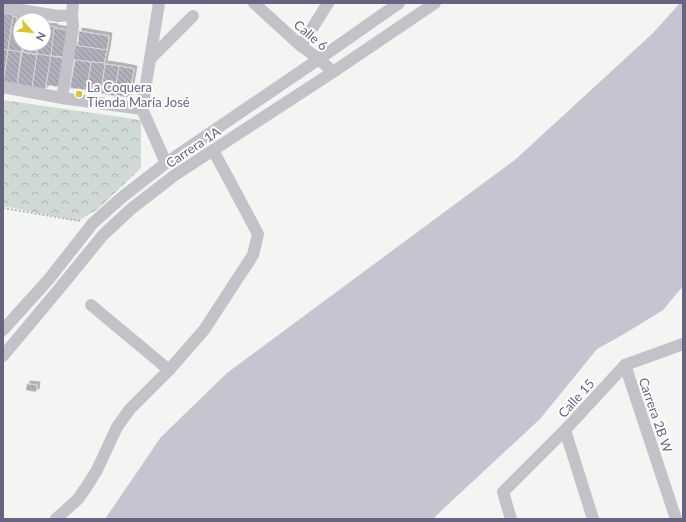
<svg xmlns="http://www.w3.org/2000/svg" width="686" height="522" font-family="Lato,sans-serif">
  <defs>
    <pattern id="park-crowns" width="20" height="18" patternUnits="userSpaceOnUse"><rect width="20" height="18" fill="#d0d9d3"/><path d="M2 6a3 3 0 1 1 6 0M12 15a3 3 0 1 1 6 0" fill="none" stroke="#adb4b1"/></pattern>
    <pattern id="building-back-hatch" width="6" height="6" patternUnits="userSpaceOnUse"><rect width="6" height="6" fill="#afb0bb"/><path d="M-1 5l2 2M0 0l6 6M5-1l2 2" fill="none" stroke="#92939d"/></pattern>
    <filter id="shadow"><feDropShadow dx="3" dy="-3" stdDeviation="0" flood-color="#0004"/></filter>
  </defs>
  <rect width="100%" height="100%" fill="#f2f5f1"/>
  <path fill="url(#park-crowns)" d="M 3,100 L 141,120 L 141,168 L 98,209 L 78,221 L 3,206 Z"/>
  <path fill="#c4c5d0" d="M 680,3 L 683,3 L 683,286 L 663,310 L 624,334 L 597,349 L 540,419 L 442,510 L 433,519 L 105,519 L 161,437 L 227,373 L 516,159 L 653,33 Z"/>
  <g fill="url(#building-back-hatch)" stroke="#d5d6d4" filter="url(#shadow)">
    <path d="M 3,13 L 13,15 L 8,50 L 3,49 Z"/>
    <path d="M 13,16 L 17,17 L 16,21 L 20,22 L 20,44 L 23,44 L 21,52 L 8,50 Z"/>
    <path d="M 46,26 L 55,27 L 51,56 L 37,54 L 38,44 L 44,44 L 44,27 L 46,27 Z"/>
    <path d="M 54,28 L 67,30 L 65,57 L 51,56 Z"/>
    <path d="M 79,31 L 109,36 L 107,50 L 78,46 Z"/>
    <path d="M 24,44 L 37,44 L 36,54 L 23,52 Z"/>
    <path d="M 74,45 L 107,50 L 104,63 L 75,60 L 73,58 Z"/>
    <path d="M 3,49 L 8,50 L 3,84 Z"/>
    <path d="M 8,50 L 21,52 L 17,86 L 3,84 Z"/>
    <path d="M 22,52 L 37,55 L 32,88 L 17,86 Z"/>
    <path d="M 37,54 L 51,56 L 45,90 L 32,88 Z"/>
    <path d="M 51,56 L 66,59 L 61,87 L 46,85 Z"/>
    <path d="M 75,60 L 91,62 L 87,90 L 70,88 Z"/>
    <path d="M 91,62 L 104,63 L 105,64 L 101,93 L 87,90 Z"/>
    <path d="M 105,64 L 119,66 L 115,96 L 101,93 Z"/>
    <path d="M 119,66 L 134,69 L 129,97 L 116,96 L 117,92 L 115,92 Z"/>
    <path d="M 27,384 L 37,385 L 36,392 L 26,390 Z"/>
  </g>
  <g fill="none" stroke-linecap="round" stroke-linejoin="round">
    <path stroke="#bababe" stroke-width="2" stroke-dasharray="2 2" stroke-linecap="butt" d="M 3,208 L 80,221"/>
    <g stroke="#c3c2c9" stroke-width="12">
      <path d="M 159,3 L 142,109 L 166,163"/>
      <path d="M 254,3 L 301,46 L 319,59 L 333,72"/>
      <path d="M 3,7 L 58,16 L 72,15"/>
      <path d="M 301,46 L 328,3"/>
      <path d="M 150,59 L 193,16"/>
      <path d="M 3,87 L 62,98 L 142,109"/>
      <path d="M 62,98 L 73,26 L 72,15 L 73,3"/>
      <path d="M 91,305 L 169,370"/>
      <path d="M 3,330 L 49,279 L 93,223 L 121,198 L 166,163 L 319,59 L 399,3"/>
      <path d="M 3,356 L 59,289 L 103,235 L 131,209 L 175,175 L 333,72 L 435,3"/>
      <path d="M 625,365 L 676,519"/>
      <path d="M 565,430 L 593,519"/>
      <path d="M 56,519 L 78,499 L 87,486 L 97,470 L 117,427 L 130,409 L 169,370 L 204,330 L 253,255 L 258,234 L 213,150"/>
      <path d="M 511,519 L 503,492 L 565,430 L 625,365 L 683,344"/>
    </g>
  </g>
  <circle fill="#ddc428" stroke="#fff" stroke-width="1.5" cx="79" cy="94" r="4"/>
  <g text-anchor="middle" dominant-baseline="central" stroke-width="4" stroke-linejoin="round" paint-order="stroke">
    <g font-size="13" fill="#676481" stroke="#fff">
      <text transform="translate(311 35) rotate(40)">Calle 6</text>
      <text transform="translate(193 147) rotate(-34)">Carrera 1A</text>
      <text transform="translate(576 398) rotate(-48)">Calle 15</text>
      <text transform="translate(656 415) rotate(71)">Carrera 2B W</text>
    </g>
    <g font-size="13" fill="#676481" stroke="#fff" text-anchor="start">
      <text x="87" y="87">La Coquera<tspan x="87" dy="15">Tienda María José</tspan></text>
    </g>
  </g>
  <rect width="686" height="522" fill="none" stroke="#676481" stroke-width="8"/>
  <g transform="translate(32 32) rotate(117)"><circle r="19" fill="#ffffff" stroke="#c2c1cd"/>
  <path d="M0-3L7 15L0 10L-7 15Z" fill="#ddc428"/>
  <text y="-6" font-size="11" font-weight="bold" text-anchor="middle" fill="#676481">N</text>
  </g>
</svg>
